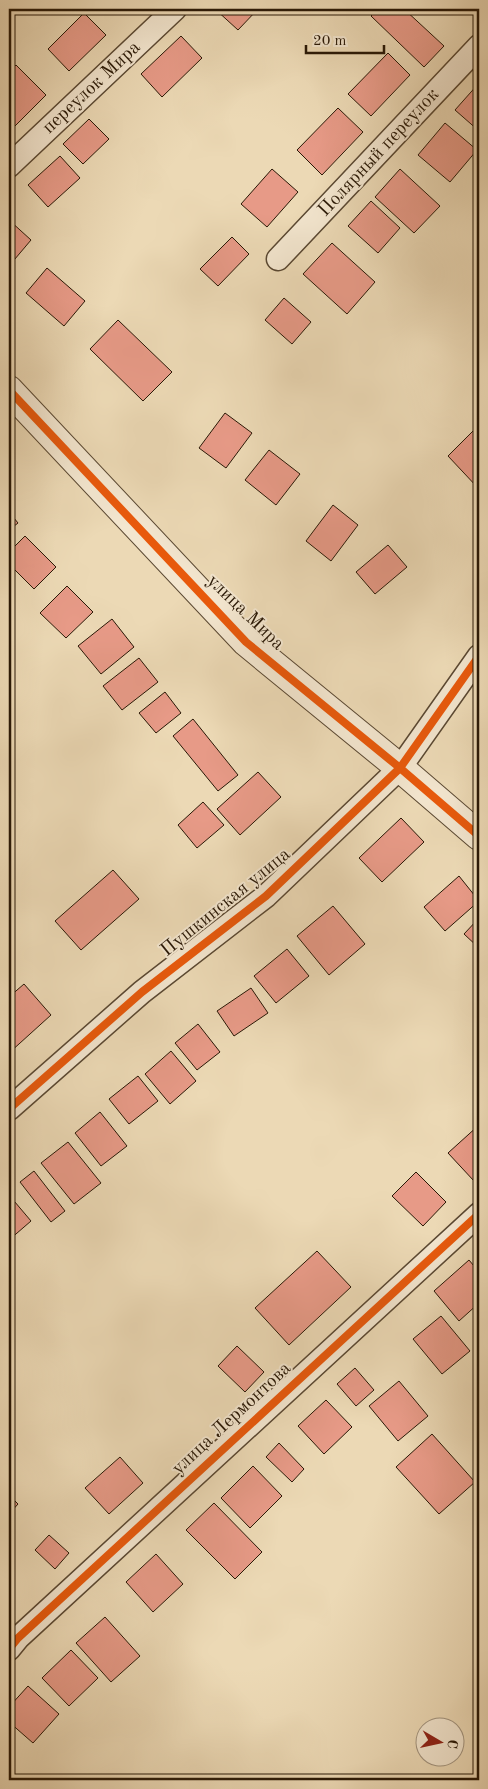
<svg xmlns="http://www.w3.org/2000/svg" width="488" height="1789" font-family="'Old Standard TT',serif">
  <rect width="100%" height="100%" fill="#ecd9b5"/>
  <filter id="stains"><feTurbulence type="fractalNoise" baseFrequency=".004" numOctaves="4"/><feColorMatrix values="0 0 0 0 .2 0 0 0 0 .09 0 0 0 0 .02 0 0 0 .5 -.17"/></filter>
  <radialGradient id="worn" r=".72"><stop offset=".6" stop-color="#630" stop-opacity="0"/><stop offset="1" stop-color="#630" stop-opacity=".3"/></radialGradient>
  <g fill="#e79a87" stroke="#291806">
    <path d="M 215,9 L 258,9 L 238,30 Z"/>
    <path d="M 378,9 L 404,9 L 444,46 L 424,67 L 371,16 Z"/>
    <path d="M 84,13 L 106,35 L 69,71 L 48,49 Z"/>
    <path d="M 181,36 L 202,58 L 162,97 L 141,74 Z"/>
    <path d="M 388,53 L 410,75 L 371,116 L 348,94 Z"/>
    <path d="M 16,65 L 46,95 L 9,132 L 9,72 Z"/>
    <path d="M 479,83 L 479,131 L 455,110 Z"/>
    <path d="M 338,108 L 363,132 L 322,175 L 297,150 Z"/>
    <path d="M 89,119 L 109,139 L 83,164 L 63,144 Z"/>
    <path d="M 445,123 L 477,150 L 450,182 L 418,155 Z"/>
    <path d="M 60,156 L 80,178 L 48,207 L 28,185 Z"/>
    <path d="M 272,169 L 298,192 L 267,227 L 241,204 Z"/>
    <path d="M 400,169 L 440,206 L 414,233 L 375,197 Z"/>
    <path d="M 371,201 L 400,228 L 378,253 L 348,226 Z"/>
    <path d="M 9,220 L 31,240 L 9,266 Z"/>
    <path d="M 232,237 L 249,254 L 218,286 L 200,269 Z"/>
    <path d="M 332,243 L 375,282 L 347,314 L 303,274 Z"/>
    <path d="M 47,268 L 85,301 L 64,326 L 26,293 Z"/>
    <path d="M 284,298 L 311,322 L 292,344 L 265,320 Z"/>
    <path d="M 118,320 L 172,372 L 143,401 L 90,349 Z"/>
    <path d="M 225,413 L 252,433 L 226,468 L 199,448 Z"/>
    <path d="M 475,429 L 479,434 L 478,488 L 448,456 Z"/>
    <path d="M 269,450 L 300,474 L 276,505 L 245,480 Z"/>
    <path d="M 333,505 L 358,525 L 331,561 L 306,541 Z"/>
    <path d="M 9,512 L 18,523 L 9,530 Z"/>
    <path d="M 25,536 L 56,567 L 34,589 L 9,564 L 9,552 Z"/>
    <path d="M 388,545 L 407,567 L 375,594 L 356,572 Z"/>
    <path d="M 67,586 L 93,612 L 66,638 L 40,613 Z"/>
    <path d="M 112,619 L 134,647 L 101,674 L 78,646 Z"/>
    <path d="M 139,658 L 158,682 L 122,710 L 103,686 Z"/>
    <path d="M 165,692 L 181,713 L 156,733 L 139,713 Z"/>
    <path d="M 193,719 L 238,775 L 218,791 L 173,736 Z"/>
    <path d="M 258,772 L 281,797 L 240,835 L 217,809 Z"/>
    <path d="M 203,802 L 224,825 L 197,848 L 178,825 Z"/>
    <path d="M 401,818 L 424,842 L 382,882 L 359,858 Z"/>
    <path d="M 113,870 L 139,899 L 81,950 L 55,921 Z"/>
    <path d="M 459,876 L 479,901 L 445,931 L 424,907 Z"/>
    <path d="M 333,906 L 365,944 L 329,975 L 297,936 Z"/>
    <path d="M 479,918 L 479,948 L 464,934 Z"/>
    <path d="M 287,949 L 309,976 L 276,1003 L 254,976 Z"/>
    <path d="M 24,984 L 51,1015 L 9,1053 L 9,997 Z"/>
    <path d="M 251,988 L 268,1013 L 234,1036 L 217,1011 Z"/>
    <path d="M 198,1024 L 220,1052 L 197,1070 L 175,1043 Z"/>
    <path d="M 171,1051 L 196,1081 L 170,1104 L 145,1074 Z"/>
    <path d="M 138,1076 L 158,1101 L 129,1124 L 109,1099 Z"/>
    <path d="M 100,1112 L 127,1146 L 101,1166 L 75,1133 Z"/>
    <path d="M 479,1125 L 479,1176 L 474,1181 L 448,1153 Z"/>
    <path d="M 68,1142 L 101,1183 L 74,1204 L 41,1163 Z"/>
    <path d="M 34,1171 L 65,1211 L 51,1222 L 20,1182 Z"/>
    <path d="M 416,1172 L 446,1202 L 423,1226 L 392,1196 Z"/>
    <path d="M 9,1195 L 31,1221 L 9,1240 Z"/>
    <path d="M 317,1251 L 351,1287 L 289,1345 L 255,1308 Z"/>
    <path d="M 469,1260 L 479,1272 L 479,1303 L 459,1321 L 434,1291 Z"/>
    <path d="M 441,1316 L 470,1351 L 442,1374 L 413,1339 Z"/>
    <path d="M 237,1346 L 264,1372 L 245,1392 L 218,1366 Z"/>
    <path d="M 355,1368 L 374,1390 L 356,1406 L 337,1384 Z"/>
    <path d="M 399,1381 L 428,1416 L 398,1441 L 369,1406 Z"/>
    <path d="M 326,1400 L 352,1427 L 324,1454 L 298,1426 Z"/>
    <path d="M 432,1434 L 475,1482 L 439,1514 L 396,1467 Z"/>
    <path d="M 279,1443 L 304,1469 L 292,1482 L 266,1457 Z"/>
    <path d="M 120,1457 L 143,1483 L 109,1514 L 85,1488 Z"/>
    <path d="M 253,1466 L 282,1496 L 250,1528 L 221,1498 Z"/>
    <path d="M 9,1495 L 18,1504 L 9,1514 Z"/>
    <path d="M 214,1503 L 262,1552 L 235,1579 L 186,1530 Z"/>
    <path d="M 49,1535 L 69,1553 L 55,1569 L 35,1550 Z"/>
    <path d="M 156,1554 L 183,1584 L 153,1612 L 126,1582 Z"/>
    <path d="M 105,1617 L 140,1656 L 111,1682 L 76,1643 Z"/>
    <path d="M 71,1650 L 98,1678 L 69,1706 L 42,1678 Z"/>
    <path d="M 28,1686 L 59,1714 L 33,1743 L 9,1722 L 9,1707 Z"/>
  </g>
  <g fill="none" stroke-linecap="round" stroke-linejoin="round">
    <g stroke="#5a4832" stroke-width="25">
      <g id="minor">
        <path d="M 9,166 L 175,9"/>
        <path d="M 278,259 L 479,46"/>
        <path d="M 9,1109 L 142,992 L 266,896 L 400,768 L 479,656"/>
        <path d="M 9,1649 L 18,1638 L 479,1214"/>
      </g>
    </g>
    <g stroke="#5a4832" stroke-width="30">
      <path id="tertiary" d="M 9,390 L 246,642 L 400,768 L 479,836"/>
    </g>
    <use href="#minor" stroke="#f3e6cf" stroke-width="22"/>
    <use href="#tertiary" stroke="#f3e6cf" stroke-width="28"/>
    <g stroke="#f3e6cf" stroke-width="11">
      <g id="cycleway">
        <path d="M 9,390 L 246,642 L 400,768 L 479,836"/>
        <path d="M 9,1109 L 142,992 L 266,896 L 400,768 L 479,656"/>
        <path d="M 9,1649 L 18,1638 L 479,1214"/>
      </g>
    </g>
    <use href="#cycleway" stroke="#e8590c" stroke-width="8"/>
  </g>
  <g text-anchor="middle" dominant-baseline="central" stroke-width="4" stroke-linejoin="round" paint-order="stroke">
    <g font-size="19" fill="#291806" stroke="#f3e6cf">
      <text transform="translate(92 88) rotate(-43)">переулок Мира</text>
      <text transform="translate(379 153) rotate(-47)">Полярный переулок</text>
      <text transform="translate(245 613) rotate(44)">улица Мира</text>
      <text transform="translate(226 903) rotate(-39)">Пушкинская улица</text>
      <text transform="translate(232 1419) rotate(-43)">улица Лермонтова</text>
    </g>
  </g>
  <rect width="488" height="1789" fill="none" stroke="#ecd9b5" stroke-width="30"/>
  <rect x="10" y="10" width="468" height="1769" fill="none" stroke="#291806" stroke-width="2.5"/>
  <rect x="15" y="15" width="458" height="1759" fill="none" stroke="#291806"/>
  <g transform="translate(440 1742) rotate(99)"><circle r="24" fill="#f3e6cf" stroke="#a2947f"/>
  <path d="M0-4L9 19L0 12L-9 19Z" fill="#8f2418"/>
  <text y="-8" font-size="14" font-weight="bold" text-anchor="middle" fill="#291806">С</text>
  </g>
  <path d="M306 45v8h78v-8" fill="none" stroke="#291806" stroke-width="2.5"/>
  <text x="313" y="45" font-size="15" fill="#291806" stroke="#f3e6cf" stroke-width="4" paint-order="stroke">20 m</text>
  <rect width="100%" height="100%" filter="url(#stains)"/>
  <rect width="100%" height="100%" fill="url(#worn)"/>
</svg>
